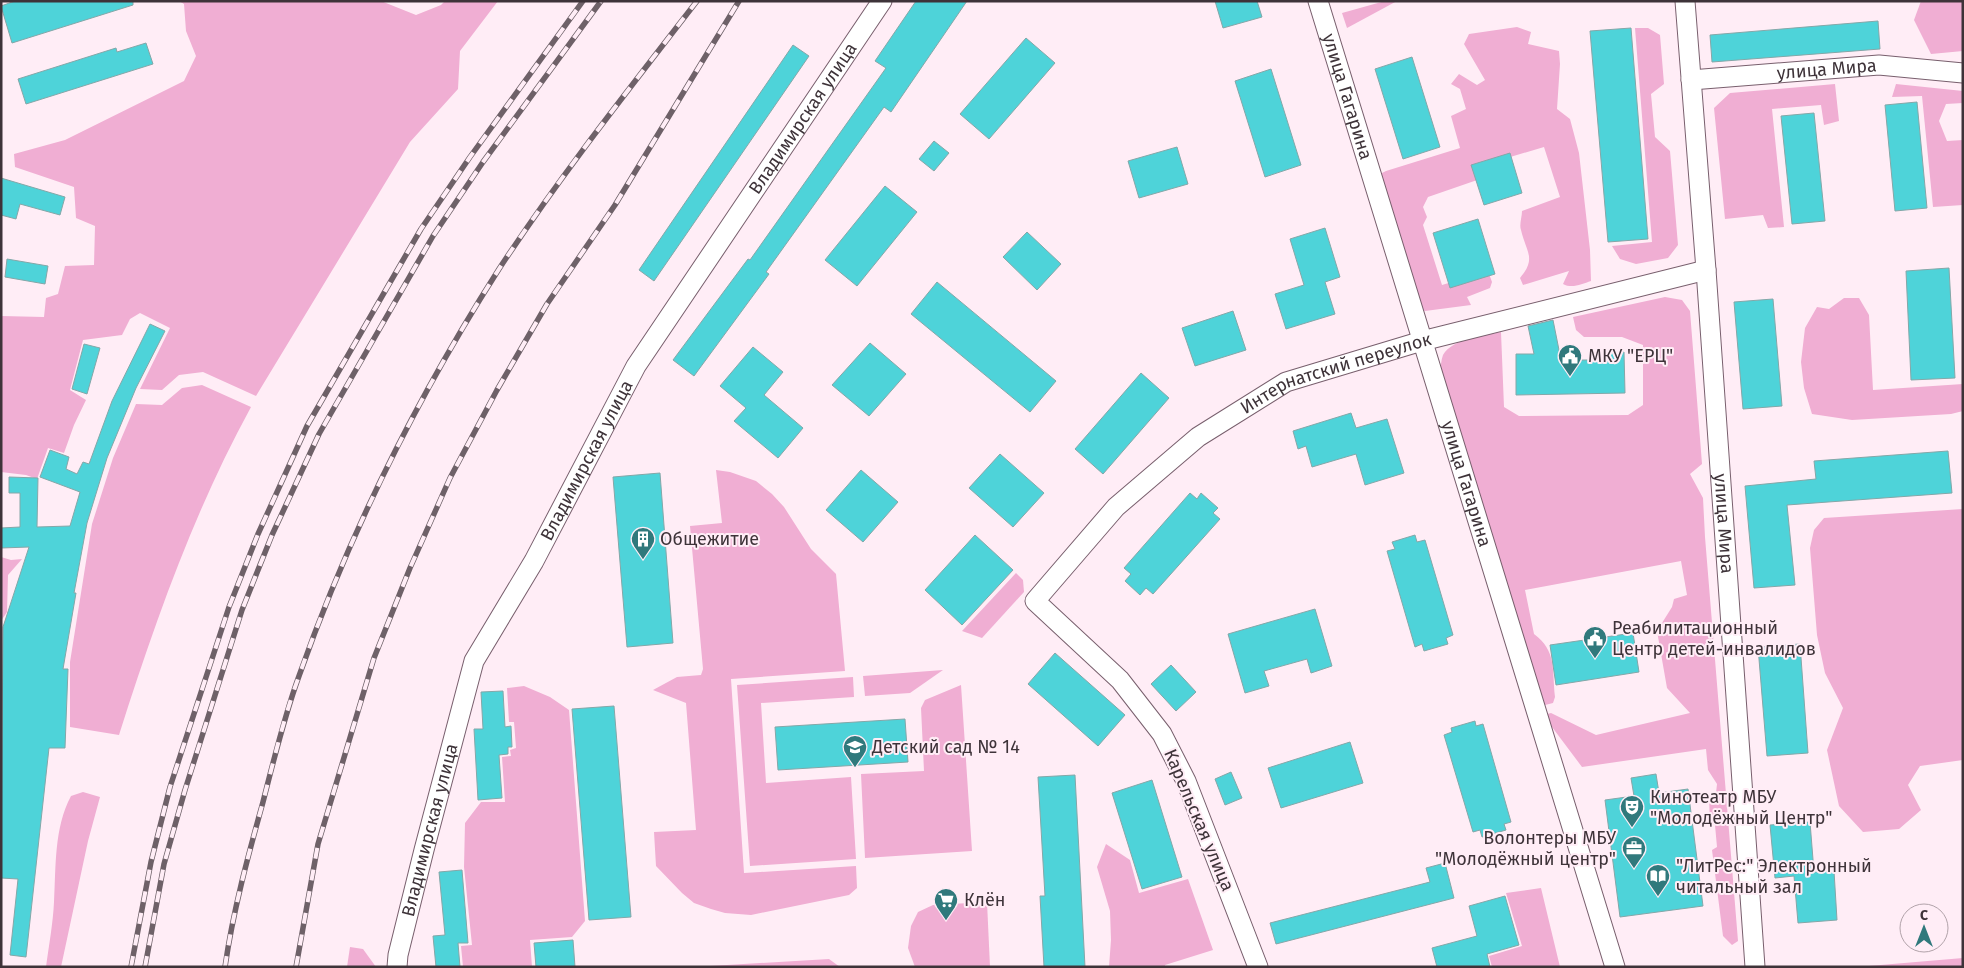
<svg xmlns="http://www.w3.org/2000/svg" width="1964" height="968" font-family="'Fira Sans',sans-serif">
  <rect width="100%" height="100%" fill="#ffedf6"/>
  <g fill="#f0aed3">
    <path d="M 179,1 L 381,1 L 416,15 L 441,5 L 445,1 L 498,1 L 460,51 L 458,89 L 410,142 L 256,396 L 203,372 L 179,375 L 162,390 L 140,389 L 170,328 L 140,313 L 130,319 L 122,335 L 83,340 L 70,390 L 86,400 L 74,425 L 64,453 L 48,448 L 37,479 L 26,475 L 1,472 L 1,316 L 44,317 L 46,298 L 58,294 L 65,266 L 94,265 L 95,226 L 76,218 L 74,187 L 15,167 L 14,154 L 65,140 L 184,81 L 196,56 L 186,31 L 184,4 Z"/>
    <path d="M 1385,1 L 1397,1 L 1347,28 L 1342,13 Z"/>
    <path d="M 1921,1 L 1963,1 L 1963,51 L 1931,54 L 1914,20 Z"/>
    <path d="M 1517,27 L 1531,32 L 1528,44 L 1559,51 L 1560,64 L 1557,109 L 1570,119 L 1579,153 L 1590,250 L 1591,281 C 1582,284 1572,289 1563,284 L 1569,271 L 1523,285 L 1520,278 C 1537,258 1526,252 1521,230 C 1519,225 1522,217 1522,211 L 1560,197 L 1544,147 L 1487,164 L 1483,178 L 1428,197 L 1423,207 L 1427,217 L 1423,225 L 1442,285 L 1488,271 L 1492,282 L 1490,288 L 1467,297 L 1471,305 L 1425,311 L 1416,305 L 1376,176 L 1386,171 L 1460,148 L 1451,116 L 1466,109 L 1460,89 L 1451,84 L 1459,74 L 1477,85 L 1485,80 L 1464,44 L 1469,34 Z"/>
    <path d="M 1635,28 L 1648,28 L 1660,35 L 1664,84 L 1651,94 L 1655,137 L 1670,151 L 1678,245 L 1668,258 L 1636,264 L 1620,259 L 1612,246 L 1652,242 Z"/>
    <path d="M 1835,84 L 1839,121 L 1824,125 L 1821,105 L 1772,109 L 1784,227 L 1768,228 L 1763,215 L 1725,219 L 1714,108 L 1730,93 Z"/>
    <path d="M 1896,84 L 1963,91 L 1963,103 L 1946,104 L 1939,121 L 1947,141 L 1963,140 L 1963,205 L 1933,207 L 1922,96 L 1892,97 Z"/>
    <path d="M 1665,297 L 1682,300 L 1690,311 L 1702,464 L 1690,474 L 1703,498 L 1705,537 L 1738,941 L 1732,945 L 1723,936 L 1712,850 L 1717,847 L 1715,825 L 1710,823 L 1709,796 L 1716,793 L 1717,784 L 1708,770 L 1706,749 L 1582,767 L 1543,715 L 1551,713 L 1596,735 L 1690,713 L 1667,688 L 1657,631 L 1672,607 L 1674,599 L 1687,595 L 1681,561 L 1525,590 L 1534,634 C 1557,651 1552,670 1555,697 L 1553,703 L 1541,706 L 1440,371 C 1441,366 1441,360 1443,355 C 1453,338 1484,336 1501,332 L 1504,407 L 1519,416 L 1628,415 L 1643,405 L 1643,345 L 1622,337 L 1584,337 L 1576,330 L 1573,317 Z"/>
    <path d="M 1844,298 L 1859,298 L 1869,315 L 1873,390 L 1963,384 L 1963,411 L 1951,414 L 1852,420 L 1812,414 L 1804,388 L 1801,362 L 1805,328 L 1817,307 L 1829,309 Z"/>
    <path d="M 202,385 L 251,407 C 194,511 155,622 119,735 L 70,727 L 70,662 L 92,524 L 113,458 L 136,404 L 162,405 L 182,388 Z"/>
    <path d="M 716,470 L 730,472 L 756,481 L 772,494 L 784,507 L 811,549 L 836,574 L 845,671 L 731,679 L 744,873 L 856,866 L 857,888 L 849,895 L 751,915 L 725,913 L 711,909 L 694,903 L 682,893 L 656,866 L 654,832 L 696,830 L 686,703 L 653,690 L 677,677 L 701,675 L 703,669 L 690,526 L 722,523 Z"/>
    <path d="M 1963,509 L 1963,760 L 1920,766 L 1908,785 L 1921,810 L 1899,829 L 1863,832 L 1839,806 L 1827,750 L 1843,708 L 1825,673 L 1817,635 L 1810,548 L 1814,530 L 1824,518 Z"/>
    <path d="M 1,557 L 11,560 L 22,559 L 8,575 L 7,612 L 1,621 Z"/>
    <path d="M 1016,573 L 1023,580 L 1024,592 L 982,638 L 962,631 Z"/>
    <path d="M 943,670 L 910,693 L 865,696 L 863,676 Z"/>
    <path d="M 853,677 L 854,697 L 761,703 L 766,783 L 851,777 L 856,859 L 750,866 L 737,685 Z"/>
    <path d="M 961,685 L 972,851 L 865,858 L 861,774 L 924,771 L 921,708 L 925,700 Z"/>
    <path d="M 524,686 L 550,697 L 569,710 L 585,921 L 572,937 L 530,940 L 532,967 L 463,967 L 461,946 L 472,945 L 464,867 L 465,823 L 481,802 L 505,802 L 502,757 L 511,756 L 510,750 L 516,748 L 514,722 L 509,722 L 507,688 Z"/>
    <path d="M 83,792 L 100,797 L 88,841 L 61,967 L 46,967 C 49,945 53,923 54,902 C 56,866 54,828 71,796 Z"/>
    <path d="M 1106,844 L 1130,860 L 1139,893 L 1188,879 L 1213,950 L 1165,965 L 1165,967 L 1109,967 L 1111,940 L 1110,911 L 1097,867 Z"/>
    <path d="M 1541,888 L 1560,967 L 1492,967 L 1489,956 L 1522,946 L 1506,893 Z"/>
    <path d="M 987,902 L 990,967 L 915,967 L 908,948 L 911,926 L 918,912 L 933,905 Z"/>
    <path d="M 350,947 L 363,949 L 376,967 L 347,967 Z"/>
    <path d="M 1963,958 L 1963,967 L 1857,967 Z"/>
    <path d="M 829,959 L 840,967 L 694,967 Z"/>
  </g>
  <g fill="#4ed3d9" stroke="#84a7a8">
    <path d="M 15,1 L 133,1 L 133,5 L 12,43 L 1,6 Z"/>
    <path d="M 916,1 L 967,1 L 891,112 L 884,107 L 766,272 L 769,274 L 694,376 L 673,360 L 748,259 L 750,260 L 886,68 L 875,61 Z"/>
    <path d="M 1215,1 L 1257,1 L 1262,17 L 1223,28 Z"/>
    <path d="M 1878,21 L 1880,49 L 1712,62 L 1710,35 Z"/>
    <path d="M 1631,28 L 1648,239 L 1608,242 L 1590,31 Z"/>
    <path d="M 1026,38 L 1055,63 L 989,139 L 960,114 Z"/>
    <path d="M 146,43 L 153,64 L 26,104 L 18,79 L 116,48 L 117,52 Z"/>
    <path d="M 793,45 L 809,56 L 654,281 L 639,270 Z"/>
    <path d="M 1412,57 L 1440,147 L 1403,159 L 1375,69 Z"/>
    <path d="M 1271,69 L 1301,165 L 1265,177 L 1235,81 Z"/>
    <path d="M 1917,102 L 1927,208 L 1895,211 L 1885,105 Z"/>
    <path d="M 1814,113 L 1825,221 L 1792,224 L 1781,116 Z"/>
    <path d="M 934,141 L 949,153 L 934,171 L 919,159 Z"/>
    <path d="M 1177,147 L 1188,184 L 1139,198 L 1128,161 Z"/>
    <path d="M 1510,153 L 1522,193 L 1484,205 L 1471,165 Z"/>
    <path d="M 1,178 L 65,197 L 60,215 L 20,204 L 16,219 L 1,215 Z"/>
    <path d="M 885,186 L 917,212 L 857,286 L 825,260 Z"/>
    <path d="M 1478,219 L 1495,274 L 1450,288 L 1433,233 Z"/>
    <path d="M 1325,228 L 1340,277 L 1325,282 L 1335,314 L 1286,329 L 1275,294 L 1304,285 L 1290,239 Z"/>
    <path d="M 1027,232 L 1061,264 L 1037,290 L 1003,257 Z"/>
    <path d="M 7,259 L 48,266 L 45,284 L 5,277 Z"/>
    <path d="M 1949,268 L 1955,378 L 1911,380 L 1906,271 Z"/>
    <path d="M 937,282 L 1056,381 L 1030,412 L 911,314 Z"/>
    <path d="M 1773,299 L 1782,406 L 1743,409 L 1734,302 Z"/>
    <path d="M 1233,311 L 1246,350 L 1195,366 L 1182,328 Z"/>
    <path d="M 1553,320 L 1561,360 L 1596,360 L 1596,353 L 1624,352 L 1625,393 L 1516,395 L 1516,354 L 1534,354 L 1528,326 Z"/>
    <path d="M 150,324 L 165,331 L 136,388 L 107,458 L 87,523 L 74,593 L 76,593 L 63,669 L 68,669 L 65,748 L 49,748 L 26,957 L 10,955 L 18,879 L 1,878 L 3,627 L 29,547 L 1,548 L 1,528 L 20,527 L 20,493 L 9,493 L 9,477 L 38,478 L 37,527 L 70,526 L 80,492 L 40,477 L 50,450 L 69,457 L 66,469 L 77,474 L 83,462 L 89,464 L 112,401 Z"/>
    <path d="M 870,343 L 906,374 L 869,416 L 832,385 Z"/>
    <path d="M 84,344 L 100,348 L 87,394 L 72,389 Z"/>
    <path d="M 753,347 L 783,372 L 764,395 L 803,428 L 778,458 L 734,421 L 746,408 L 720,386 Z"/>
    <path d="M 1141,373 L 1169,398 L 1103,474 L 1075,449 Z"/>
    <path d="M 1351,413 L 1356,428 L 1387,419 L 1404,473 L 1365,485 L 1356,454 L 1312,467 L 1306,446 L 1298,449 L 1293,431 Z"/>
    <path d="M 1948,451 L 1952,493 L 1787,505 L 1795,585 L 1754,588 L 1745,486 L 1816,479 L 1814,461 Z"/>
    <path d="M 1000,454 L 1044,493 L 1013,527 L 969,488 Z"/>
    <path d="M 861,470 L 898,502 L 863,542 L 826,510 Z"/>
    <path d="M 660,473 L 673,643 L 627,647 L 613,477 Z"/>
    <path d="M 1190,493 L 1197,499 L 1201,493 L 1218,508 L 1213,513 L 1220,519 L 1153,594 L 1146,588 L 1140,595 L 1125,581 L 1131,574 L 1124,568 Z"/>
    <path d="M 975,535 L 1013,570 L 962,625 L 925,590 Z"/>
    <path d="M 1415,535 L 1417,542 L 1425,540 L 1453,635 L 1446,638 L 1448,644 L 1424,651 L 1422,644 L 1415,647 L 1387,551 L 1395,549 L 1392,542 Z"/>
    <path d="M 1315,609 L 1332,666 L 1311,673 L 1307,659 L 1264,671 L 1269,686 L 1245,693 L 1228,634 Z"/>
    <path d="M 1633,633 L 1639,672 L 1556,685 L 1550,645 Z"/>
    <path d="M 1800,644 L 1808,753 L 1767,756 L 1758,647 Z"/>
    <path d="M 1055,653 L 1125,715 L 1098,746 L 1028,684 Z"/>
    <path d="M 1171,665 L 1196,692 L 1176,711 L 1151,684 Z"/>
    <path d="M 503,691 L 505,727 L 511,726 L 512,747 L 508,747 L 508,754 L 499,755 L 502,798 L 478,800 L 474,729 L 483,729 L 481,692 Z"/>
    <path d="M 614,706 L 631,917 L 589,920 L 572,709 Z"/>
    <path d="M 905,719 L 908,762 L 778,770 L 775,727 Z"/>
    <path d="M 1475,721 L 1476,726 L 1483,724 L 1511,822 L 1504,824 L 1506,830 L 1482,837 L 1480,830 L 1473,832 L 1444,735 L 1452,732 L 1451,728 Z"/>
    <path d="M 1350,742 L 1363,783 L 1281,808 L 1268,768 Z"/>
    <path d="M 1231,772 L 1242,798 L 1225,805 L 1215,779 Z"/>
    <path d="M 1656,774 L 1659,793 L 1688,789 L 1703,906 L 1620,917 L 1605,800 L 1634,796 L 1631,778 Z"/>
    <path d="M 1075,775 L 1085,967 L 1044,967 L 1040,896 L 1045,896 L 1038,777 Z"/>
    <path d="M 1152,780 L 1182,877 L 1142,889 L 1112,793 Z"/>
    <path d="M 1810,822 L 1814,872 L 1834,871 L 1837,920 L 1798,923 L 1794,876 L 1775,878 L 1770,825 Z"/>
    <path d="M 1445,863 L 1454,898 L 1276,944 L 1270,923 L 1430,882 L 1426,868 Z"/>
    <path d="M 462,870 L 468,943 L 458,943 L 460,967 L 436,967 L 433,936 L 445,935 L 439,872 Z"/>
    <path d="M 1505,896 L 1519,945 L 1487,954 L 1490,967 L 1437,967 L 1432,948 L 1477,936 L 1469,906 Z"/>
    <path d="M 573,940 L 575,967 L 536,967 L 534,943 Z"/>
  </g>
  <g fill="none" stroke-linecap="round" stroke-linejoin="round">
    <g stroke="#785f6d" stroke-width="21">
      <g id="street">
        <path id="s1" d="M 1318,1 L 1615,967"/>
        <path id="s2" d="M 1685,1 L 1706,270 L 1755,967"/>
        <path id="s3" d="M 1691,80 L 1879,65 L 1963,73"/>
        <path id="s4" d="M 397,967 L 398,955 L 424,850 L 474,661 L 534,561 L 636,366 L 882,1"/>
        <path id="s5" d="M 1258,967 L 1186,781 L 1162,734 L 1120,680 L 1035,601 L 1116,507 L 1198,437 L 1286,382 L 1422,341 L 1706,270"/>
      </g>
    </g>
    <use href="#street" stroke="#fff" stroke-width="19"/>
    <g stroke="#6e6168" stroke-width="5.5">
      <g id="rail">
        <path d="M 131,967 L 151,862 L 170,787 L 229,607 L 258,534 L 307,426 L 421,229 L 470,157 L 583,1"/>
        <path d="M 145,967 L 164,864 L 185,790 L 242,610 L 272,535 L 319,434 L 433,236 L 483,162 L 601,1"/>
        <path d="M 225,967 C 233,911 248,856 263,802 C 274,759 284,717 299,676 C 349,534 418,396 499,269 C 560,176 629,89 697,1"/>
        <path d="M 296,967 L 318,844 L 374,658 L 410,568 L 450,478 L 497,390 L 547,304 L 615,205 L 739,1"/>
      </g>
    </g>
    <use href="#rail" stroke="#ffedf6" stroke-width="4" stroke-dasharray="11" stroke-linecap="butt"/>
  </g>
  <defs>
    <g id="civic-pin" transform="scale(1.25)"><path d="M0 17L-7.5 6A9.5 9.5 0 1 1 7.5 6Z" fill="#30797c" stroke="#ffedf6"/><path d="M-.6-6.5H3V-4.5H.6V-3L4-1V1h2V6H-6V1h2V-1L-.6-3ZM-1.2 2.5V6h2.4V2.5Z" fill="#fff"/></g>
    <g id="building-pin" transform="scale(1.25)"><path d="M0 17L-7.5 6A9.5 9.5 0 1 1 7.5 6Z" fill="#30797c" stroke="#ffedf6"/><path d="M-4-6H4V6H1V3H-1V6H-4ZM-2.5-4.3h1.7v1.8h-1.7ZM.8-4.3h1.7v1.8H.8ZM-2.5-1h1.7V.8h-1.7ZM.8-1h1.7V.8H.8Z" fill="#fff"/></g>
    <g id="school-pin" transform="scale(1.25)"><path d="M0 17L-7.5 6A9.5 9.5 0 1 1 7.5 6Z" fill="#30797c" stroke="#ffedf6"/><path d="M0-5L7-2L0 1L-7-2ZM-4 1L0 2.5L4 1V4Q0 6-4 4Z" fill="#fff"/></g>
    <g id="theatre-pin" transform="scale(1.25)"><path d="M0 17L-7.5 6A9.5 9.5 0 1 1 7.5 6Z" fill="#30797c" stroke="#ffedf6"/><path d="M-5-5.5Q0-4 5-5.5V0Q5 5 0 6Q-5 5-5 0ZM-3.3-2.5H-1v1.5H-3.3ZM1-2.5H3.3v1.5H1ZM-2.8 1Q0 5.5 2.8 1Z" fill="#fff"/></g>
    <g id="office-pin" transform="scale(1.25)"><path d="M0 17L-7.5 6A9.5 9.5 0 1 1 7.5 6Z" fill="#30797c" stroke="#ffedf6"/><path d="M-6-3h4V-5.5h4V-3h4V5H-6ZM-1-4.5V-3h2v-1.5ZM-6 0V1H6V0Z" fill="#fff"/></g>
    <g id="library-pin" transform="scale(1.25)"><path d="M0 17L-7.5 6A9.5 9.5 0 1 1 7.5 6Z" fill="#30797c" stroke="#ffedf6"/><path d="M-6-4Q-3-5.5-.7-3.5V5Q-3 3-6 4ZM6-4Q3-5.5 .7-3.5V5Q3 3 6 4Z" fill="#fff"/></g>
    <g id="supermarket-pin" transform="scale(1.25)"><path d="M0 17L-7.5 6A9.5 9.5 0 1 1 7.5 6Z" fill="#30797c" stroke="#ffedf6"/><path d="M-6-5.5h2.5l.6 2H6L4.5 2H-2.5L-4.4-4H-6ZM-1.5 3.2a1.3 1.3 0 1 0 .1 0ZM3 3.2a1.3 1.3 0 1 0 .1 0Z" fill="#fff"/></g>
  </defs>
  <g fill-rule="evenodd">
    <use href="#civic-pin" x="1570" y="356"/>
    <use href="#building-pin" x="643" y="539"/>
    <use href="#civic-pin" x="1595" y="638"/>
    <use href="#school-pin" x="855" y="747"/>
    <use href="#theatre-pin" x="1632" y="807"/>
    <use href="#office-pin" x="1634" y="848"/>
    <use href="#library-pin" x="1658" y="876"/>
    <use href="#supermarket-pin" x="946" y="900"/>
  </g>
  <g text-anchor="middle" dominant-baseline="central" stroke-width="4" stroke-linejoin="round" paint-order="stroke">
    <g font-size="18" fill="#3e3339" stroke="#ffedf6">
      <text stroke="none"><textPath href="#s3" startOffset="136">улица Мира</textPath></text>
      <text stroke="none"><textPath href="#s1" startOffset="100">улица Гагарина</textPath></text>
      <text stroke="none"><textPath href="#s4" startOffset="951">Владимирская улица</textPath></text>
      <text stroke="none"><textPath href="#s5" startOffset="822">Интернатский переулок</textPath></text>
      <text stroke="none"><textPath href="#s4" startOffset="546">Владимирская улица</textPath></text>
      <text stroke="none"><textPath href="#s1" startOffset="505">улица Гагарина</textPath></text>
      <text stroke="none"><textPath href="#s2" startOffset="524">улица Мира</textPath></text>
      <text transform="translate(1199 820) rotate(67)">Карельская улица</text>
      <text stroke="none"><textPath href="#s4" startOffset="141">Владимирская улица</textPath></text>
    </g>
    <g font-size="18" fill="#3e3339" stroke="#ffedf6" text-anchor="start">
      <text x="1588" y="356">МКУ "ЕРЦ"</text>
      <text x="660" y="539">Общежитие</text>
      <text x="1612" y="628">Реабилитационный<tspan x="1612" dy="21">Центр детей-инвалидов</tspan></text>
      <text x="872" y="747">Детский сад № 14</text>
      <text x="1650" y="797">Кинотеатр МБУ<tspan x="1650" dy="21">"Молодёжный Центр"</tspan></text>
      <text x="1616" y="838" text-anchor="end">Волонтеры МБУ<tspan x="1616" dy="21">"Молодёжный центр"</tspan></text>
      <text x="1676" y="866">"ЛитРес:" Электронный<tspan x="1676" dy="21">читальный зал</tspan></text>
      <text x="964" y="900">Клён</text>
    </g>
  </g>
  <rect width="1964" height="968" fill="none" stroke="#3e3339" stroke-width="5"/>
  <g transform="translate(1924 928)"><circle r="24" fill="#ffedf6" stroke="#b2a3aa"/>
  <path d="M0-4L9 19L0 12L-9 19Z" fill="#30797c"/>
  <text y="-8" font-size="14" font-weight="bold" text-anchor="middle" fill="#3e3339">С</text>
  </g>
</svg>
